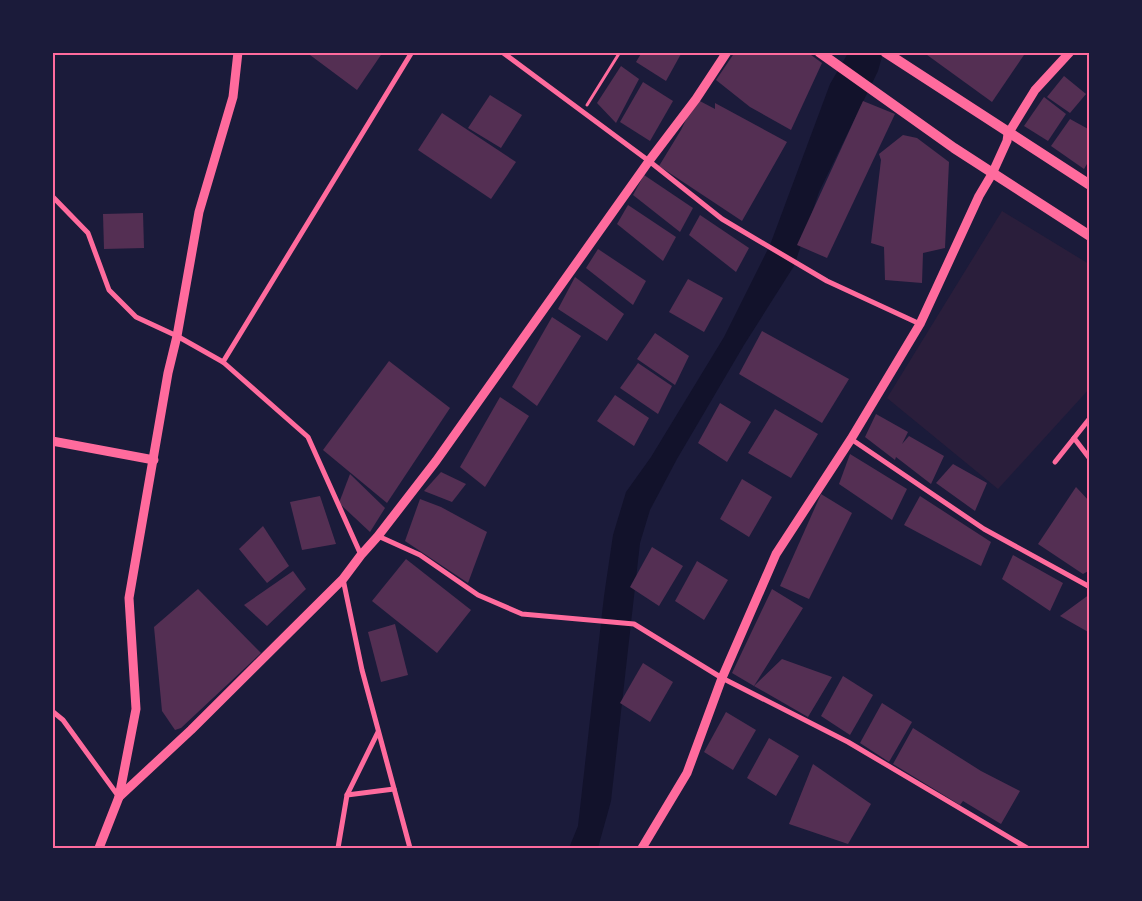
<svg xmlns="http://www.w3.org/2000/svg" width="1142" height="901" font-family="'Titillium Web',sans-serif">
  <rect width="100%" height="100%" fill="#1b1b3a"/>
  <path fill="#2a1e3b" d="M 1002,211 L 1089,264 L 1090,388 L 998,489 L 887,398 Z"/>
  <path fill="#12122b" d="M 848,53 L 883,53 L 878,71 L 819,192 L 794,266 L 744,345 L 677,459 L 650,510 L 640,543 L 611,801 L 598,848 L 569,848 L 578,826 L 604,596 L 613,535 L 626,492 L 651,457 L 724,337 L 770,245 L 830,84 Z"/>
  <g fill="#542f53">
    <path d="M 306,52 L 383,52 L 357,90 Z"/>
    <path d="M 642,52 L 682,52 L 666,81 L 636,62 Z"/>
    <path d="M 735,52 L 807,52 L 822,63 L 791,130 L 750,107 L 716,80 Z"/>
    <path d="M 923,52 L 1026,52 L 992,102 Z"/>
    <path d="M 621,66 L 639,79 L 616,123 L 597,103 Z"/>
    <path d="M 1064,76 L 1086,94 L 1070,113 L 1047,97 Z"/>
    <path d="M 643,82 L 673,101 L 650,141 L 620,122 Z"/>
    <path d="M 490,95 L 522,115 L 501,148 L 468,128 Z"/>
    <path d="M 1044,97 L 1066,114 L 1048,141 L 1024,126 Z"/>
    <path d="M 696,99 L 715,109 L 715,103 L 787,142 L 742,221 L 659,166 L 681,130 Z"/>
    <path d="M 863,101 L 895,114 L 827,258 L 797,245 Z"/>
    <path d="M 442,113 L 516,162 L 491,199 L 418,150 Z"/>
    <path d="M 1070,119 L 1090,130 L 1090,159 L 1084,169 L 1051,146 Z"/>
    <path d="M 903,135 L 917,138 L 949,162 L 945,248 L 923,253 L 922,283 L 885,280 L 884,247 L 871,243 L 881,160 L 879,154 Z"/>
    <path d="M 644,175 L 693,208 L 680,232 L 633,195 Z"/>
    <path d="M 628,205 L 676,237 L 663,261 L 617,224 Z"/>
    <path d="M 143,213 L 144,248 L 104,249 L 103,214 Z"/>
    <path d="M 700,215 L 749,248 L 736,272 L 689,235 Z"/>
    <path d="M 598,249 L 646,281 L 633,305 L 586,268 Z"/>
    <path d="M 575,277 L 624,314 L 607,341 L 558,309 Z"/>
    <path d="M 688,279 L 723,298 L 704,332 L 669,312 Z"/>
    <path d="M 552,317 L 581,336 L 537,406 L 512,387 Z"/>
    <path d="M 762,331 L 849,379 L 822,423 L 739,374 Z"/>
    <path d="M 655,333 L 689,356 L 675,385 L 637,359 Z"/>
    <path d="M 389,361 L 450,408 L 387,503 L 323,450 Z"/>
    <path d="M 638,363 L 672,386 L 658,414 L 620,388 Z"/>
    <path d="M 615,395 L 649,418 L 634,446 L 597,421 Z"/>
    <path d="M 500,397 L 529,416 L 485,487 L 460,467 Z"/>
    <path d="M 720,403 L 751,422 L 727,462 L 698,443 Z"/>
    <path d="M 775,409 L 818,434 L 791,478 L 748,453 Z"/>
    <path d="M 876,414 L 908,432 L 902,444 L 909,436 L 944,456 L 931,484 L 896,457 L 895,460 L 865,437 Z"/>
    <path d="M 850,454 L 907,489 L 892,520 L 839,484 Z"/>
    <path d="M 953,464 L 987,483 L 975,511 L 936,483 Z"/>
    <path d="M 441,472 L 466,484 L 452,502 L 424,491 Z"/>
    <path d="M 350,474 L 385,508 L 370,532 L 339,503 Z"/>
    <path d="M 742,479 L 772,497 L 749,537 L 720,519 Z"/>
    <path d="M 1076,487 L 1090,502 L 1090,570 L 1083,574 L 1038,544 Z"/>
    <path d="M 821,494 L 852,513 L 809,599 L 780,586 Z"/>
    <path d="M 320,496 L 336,544 L 302,550 L 290,502 Z"/>
    <path d="M 920,496 L 991,542 L 981,566 L 904,525 Z"/>
    <path d="M 420,499 L 441,507 L 487,532 L 468,583 L 405,541 Z"/>
    <path d="M 263,526 L 289,566 L 267,583 L 239,549 Z"/>
    <path d="M 652,547 L 683,566 L 659,606 L 630,587 Z"/>
    <path d="M 1013,555 L 1063,583 L 1050,611 L 1002,579 Z"/>
    <path d="M 406,559 L 471,610 L 437,653 L 372,601 Z"/>
    <path d="M 697,561 L 728,580 L 704,620 L 675,601 Z"/>
    <path d="M 293,571 L 306,589 L 267,626 L 244,605 Z"/>
    <path d="M 198,589 L 261,653 L 181,728 L 175,730 L 162,711 L 154,627 Z"/>
    <path d="M 772,589 L 803,608 L 754,686 L 782,659 L 832,677 L 808,717 L 754,686 L 732,673 Z"/>
    <path d="M 1090,594 L 1090,633 L 1060,616 Z"/>
    <path d="M 395,624 L 408,675 L 381,682 L 368,632 Z"/>
    <path d="M 643,663 L 673,682 L 650,722 L 620,703 Z"/>
    <path d="M 843,676 L 873,695 L 850,735 L 821,716 Z"/>
    <path d="M 882,703 L 912,722 L 889,762 L 860,743 Z"/>
    <path d="M 726,712 L 756,730 L 733,770 L 704,752 Z"/>
    <path d="M 913,728 L 981,771 L 1020,791 L 1001,824 L 963,801 L 960,805 L 893,764 Z"/>
    <path d="M 769,738 L 799,756 L 776,796 L 747,778 Z"/>
    <path d="M 813,764 L 871,804 L 848,844 L 789,824 Z"/>
  </g>
  <g fill="none" stroke-linecap="round" stroke-linejoin="round">
    <path stroke="#ff6b9d" stroke-width="3" d="M 587,105 L 620,52"/>
    <g stroke="#ff6b9d" stroke-width="5">
      <path d="M 502,52 L 649,161 L 722,219 L 827,281 L 920,324"/>
      <path d="M 52,196 L 88,233 L 109,290 L 136,317 L 177,336 L 223,362 L 308,437 L 361,555"/>
      <path d="M 223,362 L 412,52"/>
      <path d="M 1074,438 L 1090,459"/>
      <path d="M 851,439 L 984,529 L 1090,587"/>
      <path d="M 1055,462 L 1090,418"/>
      <path d="M 378,536 L 420,555 L 478,595 L 522,614 L 634,624 L 722,678 L 848,742 L 1027,848"/>
      <path d="M 343,579 L 362,670 L 410,848"/>
      <path d="M 52,711 L 63,720 L 119,797"/>
      <path d="M 347,795 L 394,789"/>
      <path d="M 338,848 L 347,795 L 378,732"/>
    </g>
    <g stroke="#ff6b9d" stroke-width="9">
      <path d="M 52,441 L 154,460"/>
      <path d="M 119,797 L 191,730 L 343,579 L 361,555 L 378,536 L 436,461 L 649,161 L 696,99 L 727,52"/>
      <path d="M 99,848 L 119,797 L 136,709 L 129,598 L 168,373 L 177,336 L 199,212 L 233,97 L 238,52"/>
      <path d="M 642,848 L 687,773 L 722,678 L 776,554 L 851,439 L 920,324 L 979,196 L 992,174 L 1007,141 L 1008,134 L 1035,90 L 1070,52"/>
    </g>
    <g stroke="#ff6b9d" stroke-width="10">
      <path d="M 819,52 L 954,148 L 1090,236"/>
      <path d="M 885,52 L 1090,185"/>
    </g>
  </g>
  <rect width="1142" height="901" fill="none" stroke="#1b1b3a" stroke-width="108"/>
  <rect x="54" y="54" width="1034" height="793" fill="none" stroke="#ff6b9d" stroke-width="2"/>
</svg>
